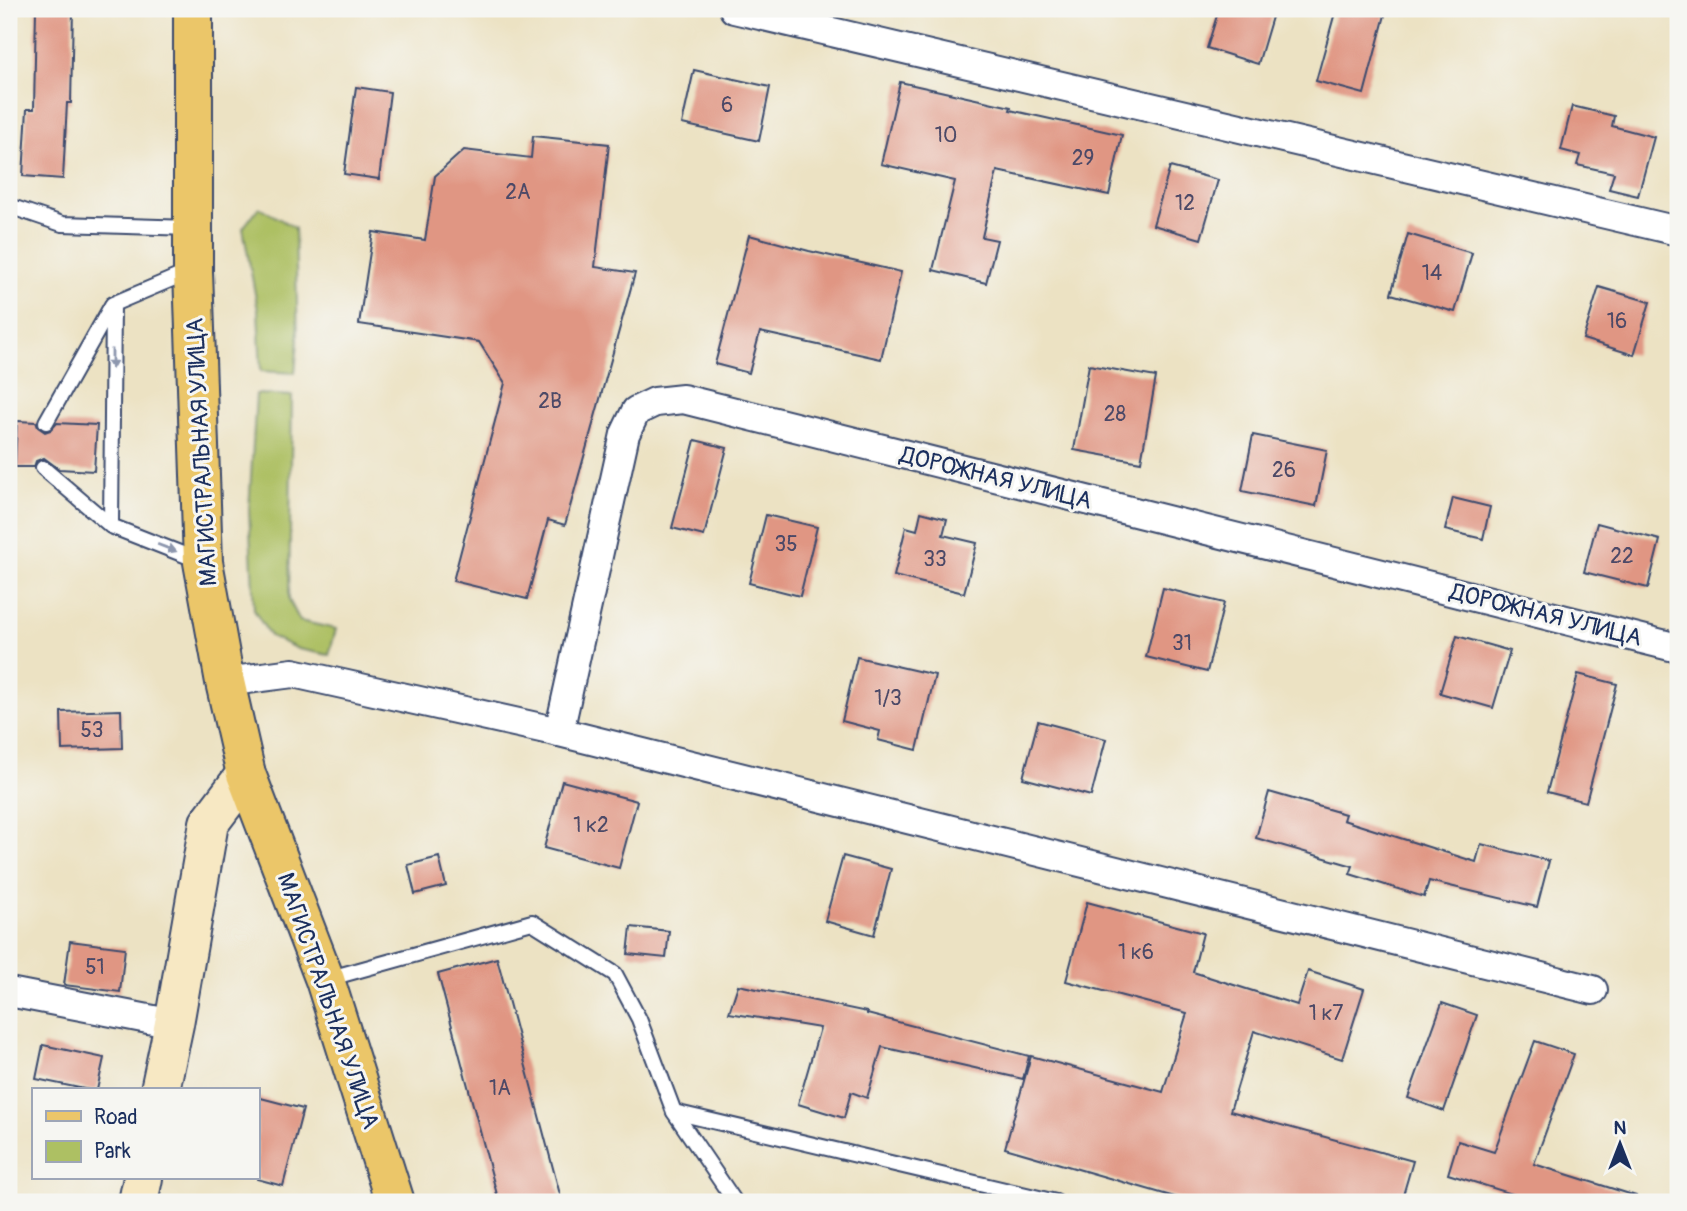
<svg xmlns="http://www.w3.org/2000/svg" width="1687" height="1211" font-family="Pangolin,sans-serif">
  <rect width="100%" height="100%" fill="#f6f6f2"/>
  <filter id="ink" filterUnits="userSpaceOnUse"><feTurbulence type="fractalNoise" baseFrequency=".0143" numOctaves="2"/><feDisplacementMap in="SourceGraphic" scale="14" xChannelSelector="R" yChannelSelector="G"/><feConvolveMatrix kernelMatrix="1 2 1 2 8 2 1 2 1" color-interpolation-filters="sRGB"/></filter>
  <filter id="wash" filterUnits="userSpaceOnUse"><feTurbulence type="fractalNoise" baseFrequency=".00686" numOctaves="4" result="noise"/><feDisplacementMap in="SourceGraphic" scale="28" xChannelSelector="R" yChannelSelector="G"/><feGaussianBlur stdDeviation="1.57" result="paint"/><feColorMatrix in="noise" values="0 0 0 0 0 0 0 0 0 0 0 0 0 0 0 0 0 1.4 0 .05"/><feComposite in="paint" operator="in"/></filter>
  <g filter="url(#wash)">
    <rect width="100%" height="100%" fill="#ece2c3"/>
    <g fill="#adc063" stroke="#647860" stroke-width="2">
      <path d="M 259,207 L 295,228 L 298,341 L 295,373 L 261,371 L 258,310 L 243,228 Z"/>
      <path d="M 256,394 L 292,396 L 289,600 L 300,621 L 336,629 L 329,655 L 298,649 L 270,636 L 254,610 L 249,510 Z"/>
    </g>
    <g id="blocks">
      <g fill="#e09683">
        <path d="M 36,9 L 73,9 L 71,103 L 67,103 L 63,179 L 23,176 L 27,109 L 34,109 Z"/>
        <path d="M 1219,9 L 1246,9 L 1272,17 L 1258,64 L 1207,48 Z"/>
        <path d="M 1336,9 L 1362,9 L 1385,15 L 1364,94 L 1316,81 Z"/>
        <path d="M 694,70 L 770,87 L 759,141 L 682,124 Z"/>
        <path d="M 900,82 L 1011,107 L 1010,110 L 1122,135 L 1109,195 L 997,171 L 982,237 L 997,240 L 986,283 L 933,270 L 955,181 L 881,164 Z"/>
        <path d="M 356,87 L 390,92 L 379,179 L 344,174 Z"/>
        <path d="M 1572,106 L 1614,116 L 1612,126 L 1654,137 L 1638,196 L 1609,189 L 1614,173 L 1577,165 L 1580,155 L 1561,150 Z"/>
        <path d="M 533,136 L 609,144 L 595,267 L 635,273 L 565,525 L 548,520 L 527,599 L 453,581 L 505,383 L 479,342 L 359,324 L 373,232 L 425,240 L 435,176 L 464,150 L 531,158 Z"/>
        <path d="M 1170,167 L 1218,180 L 1201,239 L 1153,225 Z"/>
        <path d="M 1408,234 L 1472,253 L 1455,312 L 1391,294 Z"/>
        <path d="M 749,235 L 809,251 L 901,272 L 881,359 L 760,332 L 749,373 L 715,364 Z"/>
        <path d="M 1599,287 L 1650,302 L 1634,355 L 1583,339 Z"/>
        <path d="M 1089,365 L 1156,377 L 1141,462 L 1074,450 Z"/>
        <path d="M 17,421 L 36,422 L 38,427 L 45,432 L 51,430 L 57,423 L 97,425 L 94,471 L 59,469 L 44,458 L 36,461 L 34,467 L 15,467 Z"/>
        <path d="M 1253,435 L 1327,450 L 1316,506 L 1242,491 Z"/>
        <path d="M 695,440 L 727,448 L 704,536 L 672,528 Z"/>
        <path d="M 1453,498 L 1490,507 L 1483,539 L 1445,530 Z"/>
        <path d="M 921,512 L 947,519 L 943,535 L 977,543 L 964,593 L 894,576 L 906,527 L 917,530 Z"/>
        <path d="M 766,515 L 817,527 L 800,596 L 749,583 Z"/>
        <path d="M 1597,523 L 1660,540 L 1648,588 L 1584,572 Z"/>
        <path d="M 1163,588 L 1224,603 L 1207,672 L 1146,657 Z"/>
        <path d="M 1457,636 L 1510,651 L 1493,708 L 1440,693 Z"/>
        <path d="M 857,657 L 935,675 L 917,750 L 878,740 L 880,731 L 842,721 Z"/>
        <path d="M 1578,674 L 1617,684 L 1586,802 L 1547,792 Z"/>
        <path d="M 121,710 L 122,748 L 62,750 L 61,712 Z"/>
        <path d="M 1038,721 L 1106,739 L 1091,796 L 1023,778 Z"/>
        <path d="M 562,781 L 637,801 L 619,868 L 544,848 Z"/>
        <path d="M 1269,792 L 1345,814 L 1343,820 L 1476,862 L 1481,844 L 1549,861 L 1537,907 L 1429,881 L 1424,897 L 1350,874 L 1353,866 L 1256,838 Z"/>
        <path d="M 843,856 L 891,869 L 874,935 L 825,921 Z"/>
        <path d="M 439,857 L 446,886 L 415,894 L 408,865 Z"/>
        <path d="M 1087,902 L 1203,933 L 1193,972 L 1297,1005 L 1308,971 L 1364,989 L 1342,1059 L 1254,1031 L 1230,1111 L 1413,1161 L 1401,1202 L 1192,1202 L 1005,1148 L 1031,1056 L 1163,1092 L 1187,1013 L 1066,981 Z"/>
        <path d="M 631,927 L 669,931 L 666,958 L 628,954 Z"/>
        <path d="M 70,941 L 125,948 L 120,992 L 64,985 Z"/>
        <path d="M 497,958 L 562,1202 L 499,1202 L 438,974 Z"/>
        <path d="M 738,985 L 867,1012 L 867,1014 L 1029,1056 L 1023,1079 L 882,1047 L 867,1098 L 851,1092 L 844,1118 L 798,1104 L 820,1028 L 729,1013 Z"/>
        <path d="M 1442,1003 L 1477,1015 L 1444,1111 L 1408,1098 Z"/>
        <path d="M 1535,1041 L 1574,1054 L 1534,1164 L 1636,1196 L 1635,1202 L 1538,1202 L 1448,1174 L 1458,1141 L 1494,1152 Z"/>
        <path d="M 43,1045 L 104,1058 L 97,1090 L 89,1090 L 36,1079 Z"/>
        <path d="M 257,1097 L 303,1109 L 283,1186 L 257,1179 Z"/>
      </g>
    </g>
  </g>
  <g filter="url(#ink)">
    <use href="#blocks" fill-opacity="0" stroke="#3a4a6d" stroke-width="2"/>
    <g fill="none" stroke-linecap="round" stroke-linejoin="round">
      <g stroke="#3a4a6d" stroke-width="18">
        <g id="lane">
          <path d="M 9,206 L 62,224 L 191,228"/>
          <path d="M 191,271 L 113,304 L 111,526 L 200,561"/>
          <path d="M 46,422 L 112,305"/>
          <path d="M 43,468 L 111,526"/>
          <path d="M 327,979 L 532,922 L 615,974 L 639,1019 L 674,1112 L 735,1202"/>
          <path d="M 674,1112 L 1056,1202"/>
        </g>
      </g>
      <g stroke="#3a4a6d" stroke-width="32">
        <g id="street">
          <path d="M 734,9 L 1678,231"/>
          <path d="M 225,682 L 293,673 L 559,732 L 1593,990"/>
          <path d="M 559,732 L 625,434 L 636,411 L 655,402 L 683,399 L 1678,648"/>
          <path d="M 9,992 L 174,1024"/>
        </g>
      </g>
      <g stroke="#3a4a6d" stroke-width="42">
        <g id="secondary">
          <path d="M 160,1090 L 174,1024 L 209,823 L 246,774"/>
          <path d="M 138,1202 L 143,1178"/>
        </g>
      </g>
      <g stroke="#3a4a6d" stroke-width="42">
        <path id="primary" d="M 193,9 L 193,271 L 203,562 L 225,682 L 246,774 L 325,980 L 395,1202"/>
      </g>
      <use href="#lane" stroke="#fff" stroke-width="14"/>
      <use href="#street" stroke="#fff" stroke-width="28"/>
      <use href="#secondary" stroke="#f7e8c3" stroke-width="38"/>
      <use href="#primary" stroke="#ebc669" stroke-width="38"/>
    </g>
    <defs><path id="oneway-solid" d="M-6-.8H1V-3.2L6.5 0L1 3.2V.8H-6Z" transform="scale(1.75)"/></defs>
    <g fill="#8d97ae">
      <use href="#oneway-solid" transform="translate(112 359) rotate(90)"/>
      <use href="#oneway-solid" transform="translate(167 548) rotate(21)"/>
    </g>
  </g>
  <g text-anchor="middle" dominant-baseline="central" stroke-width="6" stroke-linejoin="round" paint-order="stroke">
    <g font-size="21" fill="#4c4967">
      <text x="727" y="105">6</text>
      <text x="946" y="135">10</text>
      <text x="1083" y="158">29</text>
      <text x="518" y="192">2А</text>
      <text x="1185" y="203">12</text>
      <text x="1432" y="273">14</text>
      <text x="1617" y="321">16</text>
      <text x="550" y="401">2В</text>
      <text x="1115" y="414">28</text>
      <text x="1284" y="470">26</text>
      <text x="786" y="544">35</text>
      <text x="1622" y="556">22</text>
      <text x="935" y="559">33</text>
      <text x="1182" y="643">31</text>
      <text x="888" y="698">1/3</text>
      <text x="92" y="730">53</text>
      <text x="591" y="825">1 к2</text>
      <text x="1136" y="952">1 к6</text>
      <text x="95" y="967">51</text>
      <text x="1326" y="1013">1 к7</text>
      <text x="500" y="1088">1А</text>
    </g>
    <g font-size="24" fill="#1b2f5e" stroke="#f6f6f2">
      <text transform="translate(202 452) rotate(-93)">МАГИСТРАЛЬНАЯ УЛИЦА</text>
      <text transform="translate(996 478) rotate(14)">ДОРОЖНАЯ УЛИЦА</text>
      <text transform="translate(1546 615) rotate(14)">ДОРОЖНАЯ УЛИЦА</text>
      <text transform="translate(328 1001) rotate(71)">МАГИСТРАЛЬНАЯ УЛИЦА</text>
    </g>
  </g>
  <rect width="1687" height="1211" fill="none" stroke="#f6f6f2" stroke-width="35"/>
  <rect x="32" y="1088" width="228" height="91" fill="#f6f6f2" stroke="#9ea6b7" stroke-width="2"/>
  <rect x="46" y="1111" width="35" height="10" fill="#ebc669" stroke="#9ea6b7" stroke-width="2"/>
  <text x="94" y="1124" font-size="21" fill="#1b2f5e">Road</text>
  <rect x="46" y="1141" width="35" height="21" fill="#adc063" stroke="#9ea6b7" stroke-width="2"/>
  <text x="94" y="1158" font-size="21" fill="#1b2f5e">Park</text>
  <g transform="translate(1620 1144)" stroke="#f6f6f2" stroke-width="5" paint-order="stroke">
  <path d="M0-5L12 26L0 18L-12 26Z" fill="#1b2f5e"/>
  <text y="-10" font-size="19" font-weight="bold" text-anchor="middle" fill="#1b2f5e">N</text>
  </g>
</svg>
